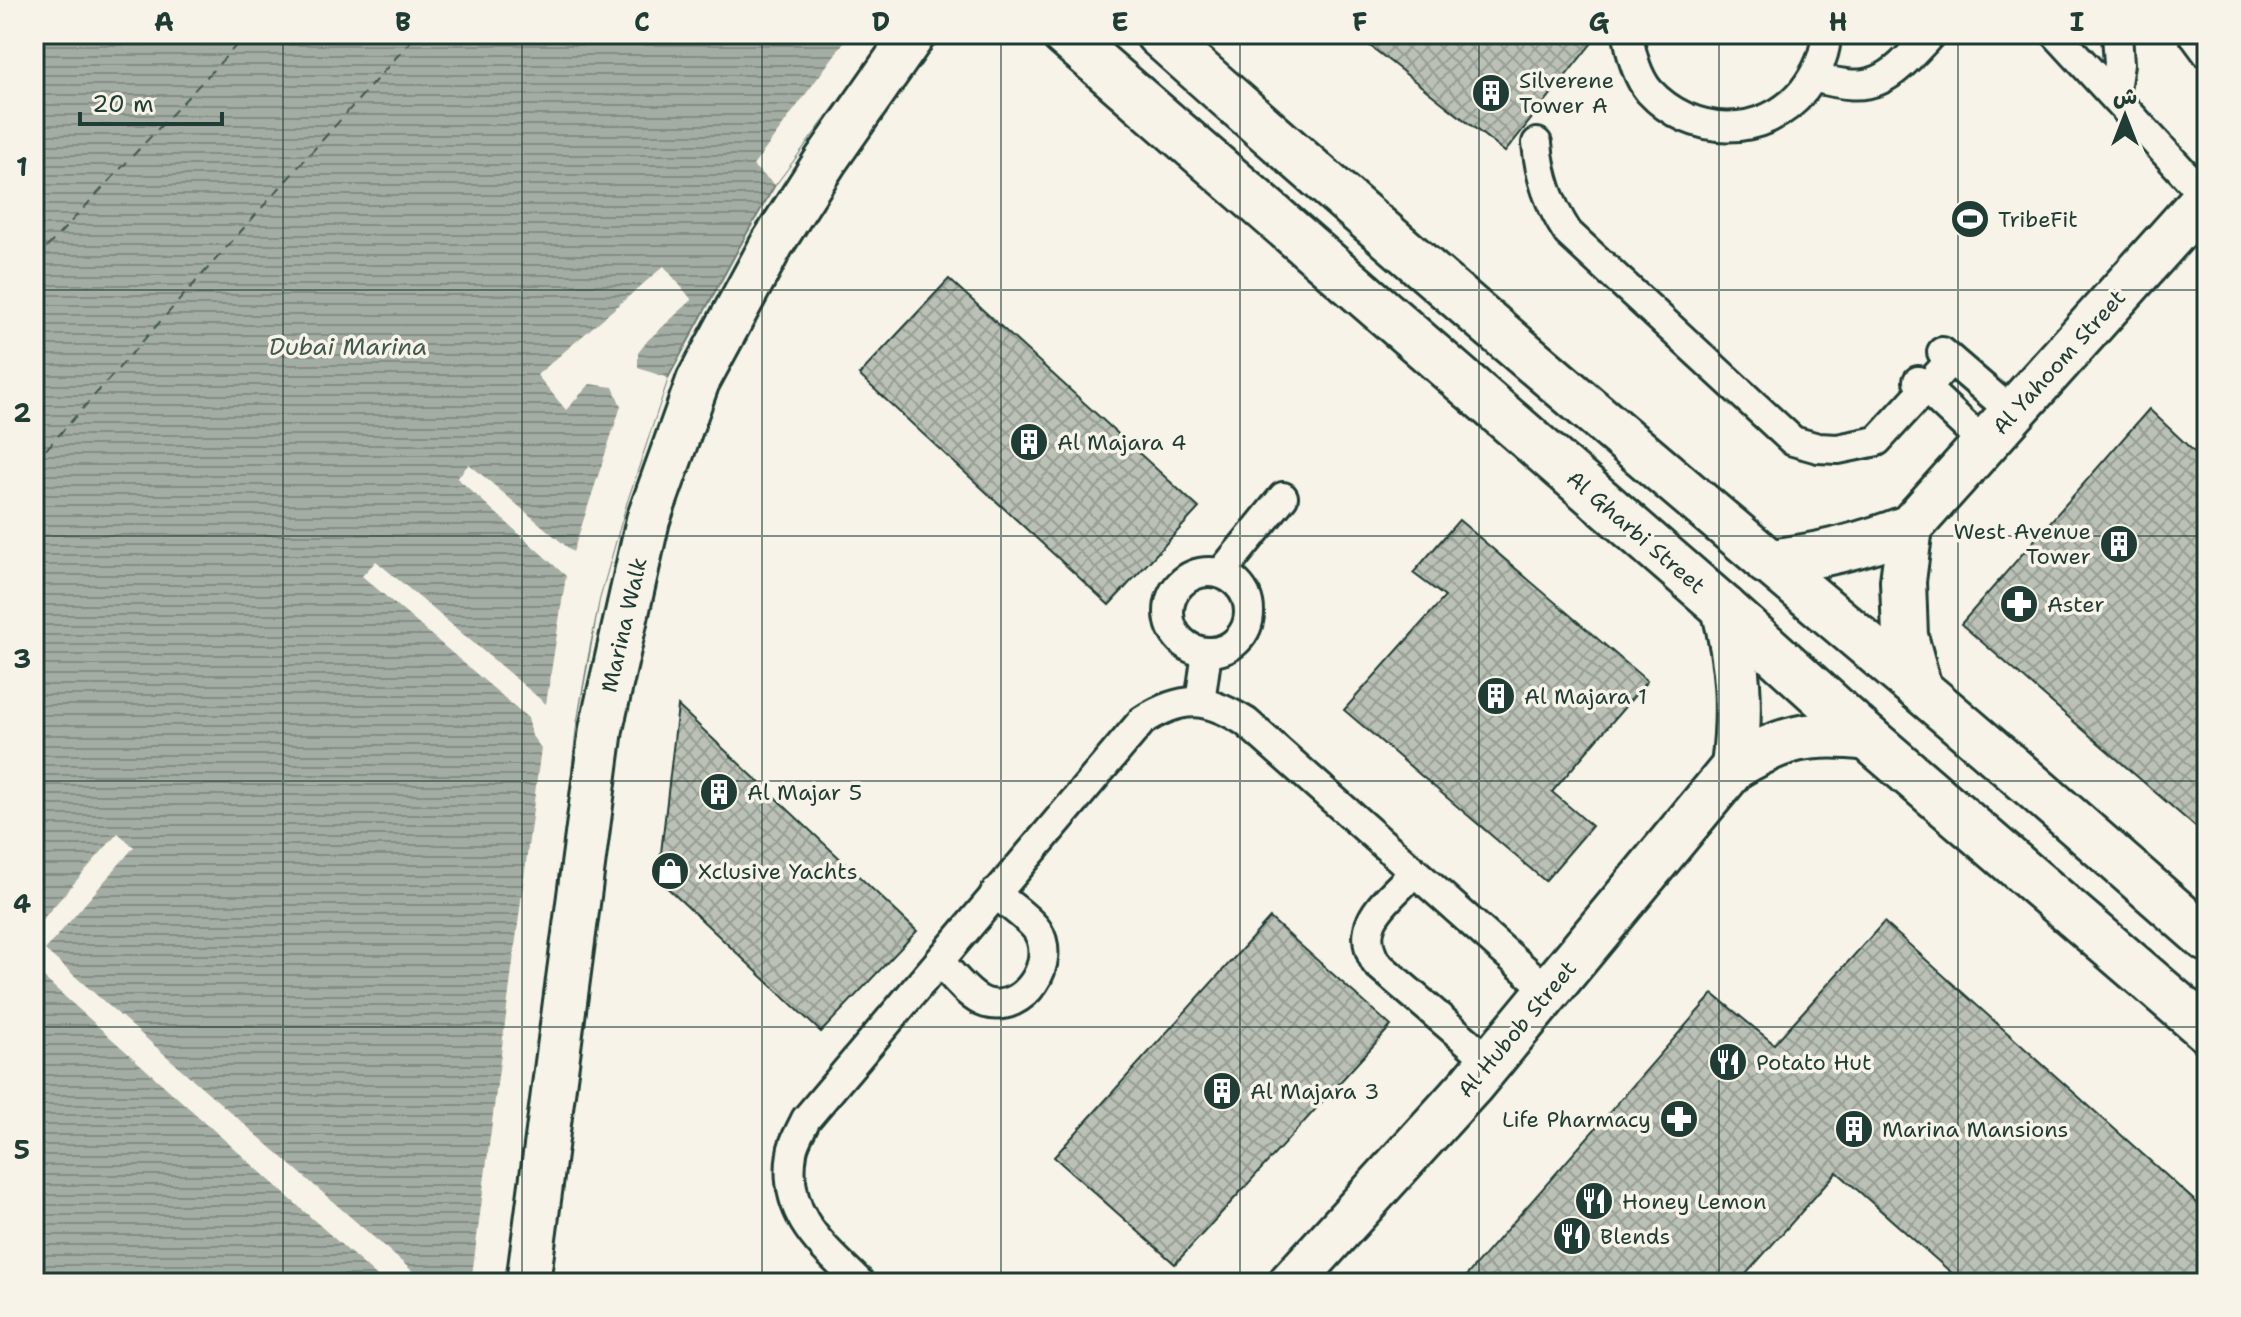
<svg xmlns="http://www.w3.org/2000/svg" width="2241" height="1317" font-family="'Shantell Sans','Playpen Sans Arabic',sans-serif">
  <defs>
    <pattern id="water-rules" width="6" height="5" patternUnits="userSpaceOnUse" patternTransform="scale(2)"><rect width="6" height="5" fill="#a4ada3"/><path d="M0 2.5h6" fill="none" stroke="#858e86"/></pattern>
    <pattern id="building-cross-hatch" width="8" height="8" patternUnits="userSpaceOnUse" patternTransform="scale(2)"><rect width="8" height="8" fill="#bbc1b6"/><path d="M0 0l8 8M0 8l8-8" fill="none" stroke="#979e95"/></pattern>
  </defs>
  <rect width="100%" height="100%" fill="#f7f3e8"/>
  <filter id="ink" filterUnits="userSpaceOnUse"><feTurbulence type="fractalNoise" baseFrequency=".0125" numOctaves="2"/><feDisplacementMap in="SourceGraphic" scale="16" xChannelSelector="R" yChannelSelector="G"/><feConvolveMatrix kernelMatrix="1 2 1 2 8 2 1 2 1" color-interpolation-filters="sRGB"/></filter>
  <g filter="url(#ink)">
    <path fill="url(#water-rules)" stroke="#6f8077" stroke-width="2" d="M 34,34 L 888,34 L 775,185 L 747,233 L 668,378 L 626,504 L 599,600 L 576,725 L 517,1283 L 34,1283 Z"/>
    <g fill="#f7f3e8">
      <path d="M 850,34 L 888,34 L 775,185 L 753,166 Z"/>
      <path d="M 664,266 L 692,300 L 648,340 L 638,353 L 638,368 L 668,378 L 626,504 L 599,600 L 588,655 L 576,725 L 517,1283 L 471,1283 L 541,748 L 532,736 L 528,718 L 362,576 L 376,561 L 546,704 L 566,576 L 457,478 L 469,464 L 573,552 L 621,406 L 613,387 L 590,384 L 566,410 L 537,375 Z"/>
      <path d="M 118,833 L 134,847 L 45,950 L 426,1283 L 384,1283 L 34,969 L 34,929 Z"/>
    </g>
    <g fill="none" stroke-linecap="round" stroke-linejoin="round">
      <g stroke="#405950" stroke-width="2" stroke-dasharray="10 8" stroke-linecap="butt">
        <path d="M 34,261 L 247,34"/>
        <path d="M 34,463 L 417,34"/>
      </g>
    </g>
    <g fill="url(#building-cross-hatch)" stroke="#1f3d34" stroke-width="2">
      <path d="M 1355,34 L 1599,34 L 1505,152 Z"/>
      <path d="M 949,279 L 1199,508 L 1109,605 L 859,375 Z"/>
      <path d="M 2149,409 L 2207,464 L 2207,837 L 1961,624 Z"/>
      <path d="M 1459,520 L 1647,681 L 1552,792 L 1592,826 L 1545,881 L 1344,710 L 1445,597 L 1413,573 Z"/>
      <path d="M 678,706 L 917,931 L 821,1032 L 658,879 Z"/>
      <path d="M 1270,918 L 1391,1026 L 1175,1264 L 1054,1157 Z"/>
      <path d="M 1884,922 L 2207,1212 L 2207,1283 L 1963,1283 L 1837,1172 L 1738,1283 L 1460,1283 L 1713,994 L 1774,1044 Z"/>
    </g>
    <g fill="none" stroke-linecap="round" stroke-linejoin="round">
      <g stroke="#1f3d34" stroke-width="34">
        <g id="service">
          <path d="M 1628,34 C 1631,54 1636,75 1649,91 C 1691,137 1764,140 1804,90 C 1816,74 1826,55 1826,34"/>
          <path d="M 2056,34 L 2206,197"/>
          <path d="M 2193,34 L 2207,53"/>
          <path d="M 1814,77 C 1877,96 1890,78 1931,34"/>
          <path d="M 2114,96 L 2119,64 L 2117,34"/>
          <path d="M 1537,143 C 1540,177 1549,204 1568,233 L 1793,441 L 1818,448 L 1838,449 L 1877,441 L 1951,360"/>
          <path d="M 1942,352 L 2013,413"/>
          <path d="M 1918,381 L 1985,444"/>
          <circle cx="1209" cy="612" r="40"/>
          <path d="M 1221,573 L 1283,497"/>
          <path d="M 1200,702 L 1207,652"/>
          <path d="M 1414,872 C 1388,901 1352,922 1376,963 L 1491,1062"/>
          <path d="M 940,962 C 952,974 969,998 986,1003 C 1024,1014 1058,962 1037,930 C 1029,918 1006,903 995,893"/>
          <path d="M 860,1283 C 821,1245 782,1214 792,1153 C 793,1142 801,1130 806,1119 L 1142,721 C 1183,695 1206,697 1246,722 L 1550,992"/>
        </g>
      </g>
      <g stroke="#1f3d34" stroke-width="48">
        <path id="pedestrian" d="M 528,1283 L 601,729 L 648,520 L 698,381 L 772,244 L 826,160 L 914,34"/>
      </g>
      <g stroke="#1f3d34" stroke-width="50">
        <g id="minor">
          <path d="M 1064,34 L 1724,608 L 1868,738 L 2207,1030"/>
          <path d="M 1158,34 C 1407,257 1663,472 1918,688 C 2016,770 2111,855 2207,939"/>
          <path d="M 1910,527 L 1903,581 L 1905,636 L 1919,688"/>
          <path d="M 1767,562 C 1818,557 1862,546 1910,527 L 2207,196"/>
          <path d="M 1724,608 C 1739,665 1741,709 1734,767"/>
          <path d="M 1291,1283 L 1471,1085 L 1734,767 C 1783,737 1810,731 1868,738"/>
        </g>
      </g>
      <use href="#service" stroke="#f7f3e8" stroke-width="28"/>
      <use href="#pedestrian" stroke="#f7f3e8" stroke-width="42"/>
      <use href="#minor" stroke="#f7f3e8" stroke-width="44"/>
    </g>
  </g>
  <path fill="none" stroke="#1f3d34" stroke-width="2" stroke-opacity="0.55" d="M 283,34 L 283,1283M 522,34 L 522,1283M 762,34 L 762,1283M 1001,34 L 1001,1283M 1240,34 L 1240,1283M 1479,34 L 1479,1283M 1719,34 L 1719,1283M 1958,34 L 1958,1283M 34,290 L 2207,290M 34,536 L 2207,536M 34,781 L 2207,781M 34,1027 L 2207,1027"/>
  <defs>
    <g id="building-disc" transform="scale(2)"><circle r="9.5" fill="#1f3d34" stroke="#f7f3e8"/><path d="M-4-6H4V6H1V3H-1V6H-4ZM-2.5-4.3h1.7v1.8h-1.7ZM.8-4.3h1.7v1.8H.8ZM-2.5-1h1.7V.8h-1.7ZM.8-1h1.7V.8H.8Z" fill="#fff"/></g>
    <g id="stadium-disc" transform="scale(2)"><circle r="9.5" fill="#1f3d34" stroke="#f7f3e8"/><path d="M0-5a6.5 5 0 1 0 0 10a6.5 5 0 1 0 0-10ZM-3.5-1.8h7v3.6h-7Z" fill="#fff"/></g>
    <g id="pharmacy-disc" transform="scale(2)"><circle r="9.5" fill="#1f3d34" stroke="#f7f3e8"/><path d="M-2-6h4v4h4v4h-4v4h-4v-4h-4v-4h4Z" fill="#fff"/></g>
    <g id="shop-disc" transform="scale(2)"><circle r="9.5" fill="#1f3d34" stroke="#f7f3e8"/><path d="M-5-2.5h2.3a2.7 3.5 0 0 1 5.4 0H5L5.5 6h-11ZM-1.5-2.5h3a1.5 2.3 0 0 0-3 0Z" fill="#fff"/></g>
    <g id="restaurant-disc" transform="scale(2)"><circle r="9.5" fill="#1f3d34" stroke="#f7f3e8"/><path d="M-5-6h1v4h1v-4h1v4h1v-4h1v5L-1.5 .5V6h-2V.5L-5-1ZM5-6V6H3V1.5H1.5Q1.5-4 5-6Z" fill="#fff"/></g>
  </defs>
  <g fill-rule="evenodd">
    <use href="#building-disc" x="1491" y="93"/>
    <use href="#stadium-disc" x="1970" y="219"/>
    <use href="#building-disc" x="1029" y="442"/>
    <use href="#building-disc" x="2119" y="544"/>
    <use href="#pharmacy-disc" x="2019" y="604"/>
    <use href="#building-disc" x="1496" y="696"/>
    <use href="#building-disc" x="719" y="792"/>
    <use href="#shop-disc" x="670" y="871"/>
    <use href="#restaurant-disc" x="1728" y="1062"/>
    <use href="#building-disc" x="1222" y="1091"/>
    <use href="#pharmacy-disc" x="1679" y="1119"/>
    <use href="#building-disc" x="1854" y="1129"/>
    <use href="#restaurant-disc" x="1594" y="1201"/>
    <use href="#restaurant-disc" x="1572" y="1236"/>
  </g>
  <g text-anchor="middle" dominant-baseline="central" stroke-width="7" stroke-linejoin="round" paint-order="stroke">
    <g font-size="22" fill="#1f3d34" stroke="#f7f3e8" text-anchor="start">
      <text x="1519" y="80">Silverene<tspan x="1519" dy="25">Tower A</tspan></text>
      <text x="1998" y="219">TribeFit</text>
      <text x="1057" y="442">Al Majara 4</text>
      <text x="2091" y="531" text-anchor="end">West Avenue<tspan x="2091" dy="25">Tower</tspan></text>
      <text x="2047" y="604">Aster</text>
      <text x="1524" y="696">Al Majara 1</text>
      <text x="747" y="792">Al Majar 5</text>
      <text x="698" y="871">Xclusive Yachts</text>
      <text x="1756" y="1062">Potato Hut</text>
      <text x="1250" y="1091">Al Majara 3</text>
      <text x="1651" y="1119" text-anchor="end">Life Pharmacy</text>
      <text x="1882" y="1129">Marina Mansions</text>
      <text x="1622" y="1201">Honey Lemon</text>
      <text x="1600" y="1236">Blends</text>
    </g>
    <g font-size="22" fill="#1f3d34" stroke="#f7f3e8">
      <text transform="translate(2059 362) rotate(-48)">Al Yahoom Street</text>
      <text transform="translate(1636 532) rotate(41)">Al Gharbi Street</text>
      <text transform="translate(624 625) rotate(-77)">Marina Walk</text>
      <text transform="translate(1517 1029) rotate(-50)">Al Hubob Street</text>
    </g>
    <g font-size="24" font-style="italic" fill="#405950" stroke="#f7f3e8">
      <text x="348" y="347">Dubai Marina</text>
    </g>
  </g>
  <rect width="2241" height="1317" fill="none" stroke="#f7f3e8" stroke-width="88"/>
  <g transform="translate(2125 116)" stroke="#f7f3e8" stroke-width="6" paint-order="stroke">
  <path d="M0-6L14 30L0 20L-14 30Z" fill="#1f3d34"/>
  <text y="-12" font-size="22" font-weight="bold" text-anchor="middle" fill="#1f3d34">ش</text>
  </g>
  <path d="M80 112v12h142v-12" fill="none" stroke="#1f3d34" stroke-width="4"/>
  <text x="92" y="112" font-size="24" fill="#1f3d34" stroke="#f7f3e8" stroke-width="6" paint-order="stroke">20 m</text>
  <rect x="44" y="44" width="2153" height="1229" fill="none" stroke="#1f3d34" stroke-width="3"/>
  <g font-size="26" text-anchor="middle" font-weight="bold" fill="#1f3d34">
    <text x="164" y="31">A</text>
    <text x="403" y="31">B</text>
    <text x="642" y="31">C</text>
    <text x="881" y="31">D</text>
    <text x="1120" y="31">E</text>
    <text x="1360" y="31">F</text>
    <text x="1599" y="31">G</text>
    <text x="1838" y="31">H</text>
    <text x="2077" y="31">I</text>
    <text x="22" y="176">1</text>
    <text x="22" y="422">2</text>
    <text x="22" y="668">3</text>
    <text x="22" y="913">4</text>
    <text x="22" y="1159">5</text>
  </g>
</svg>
